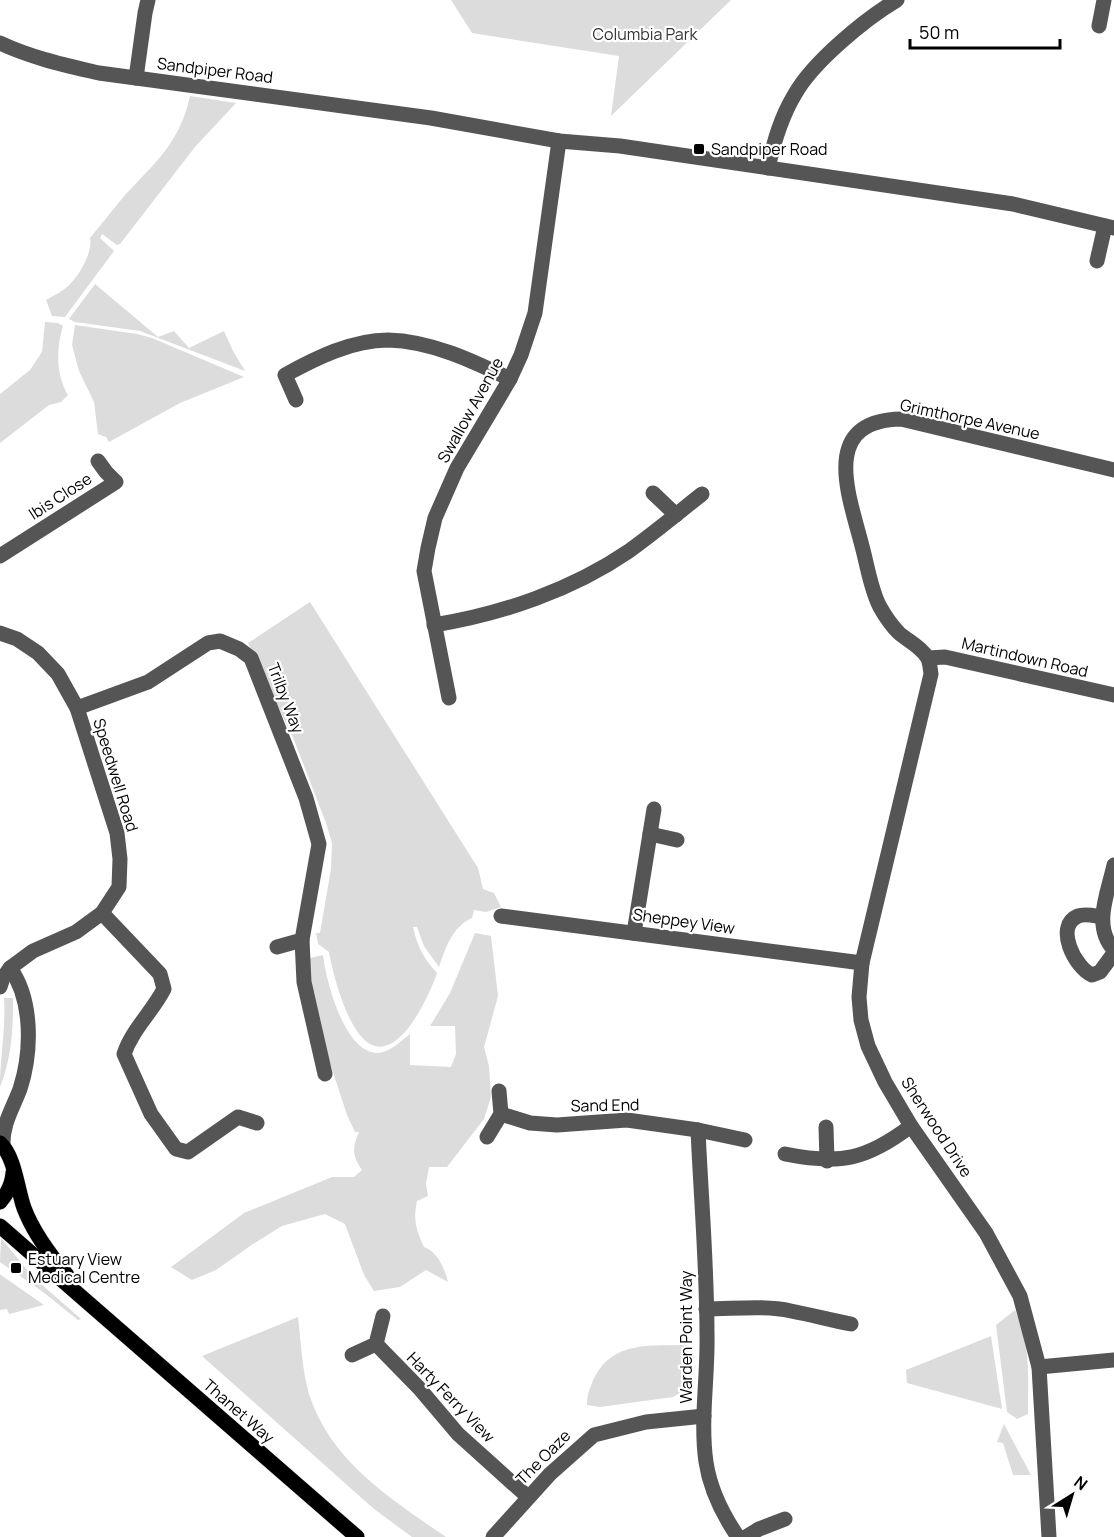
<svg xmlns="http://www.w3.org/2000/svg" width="1114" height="1537" font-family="Manrope,sans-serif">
  <rect width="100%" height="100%" fill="#fff"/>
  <g fill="#dcdcdc">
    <path d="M 451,0 L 731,0 L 611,116 L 619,56 L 472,33 Z"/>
    <path d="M 190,96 L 236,103 L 195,147 L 120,244 L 117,245 L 102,234 L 100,238 L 114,251 L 65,317 L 52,316 L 46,300 C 55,295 64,291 71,283 C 80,274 93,251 90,238 C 102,224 113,209 125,195 C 156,162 180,142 190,96 Z"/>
    <path d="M 95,284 L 158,337 L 174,331 L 189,348 L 224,331 L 233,351 L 245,371 L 140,331 L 75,322 L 69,319 Z"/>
    <path d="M 45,322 L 58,323 L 63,326 C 56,348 56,375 68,395 L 61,402 L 49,405 L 0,443 L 0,394 L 30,370 L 42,352 Z"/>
    <path d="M 75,325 L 137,334 L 152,338 L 244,377 L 180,403 L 109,442 L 106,437 L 98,434 L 94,402 L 79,371 L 72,345 Z"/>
    <path d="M 310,602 L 478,868 L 483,889 L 494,893 L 501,907 L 486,912 L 474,910 L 472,918 C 452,927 446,947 439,967 L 424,946 L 417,927 L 413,927 C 417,946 424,959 437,973 C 430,994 400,1061 370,1044 C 348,1032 333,975 329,952 L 318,944 L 316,933 L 320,933 L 331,869 L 332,843 L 326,823 L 294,740 L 248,643 Z"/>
    <path d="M 475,933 L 491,936 L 498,996 L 484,1047 L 489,1066 L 491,1097 L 484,1119 L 447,1167 L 429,1167 L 426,1184 L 428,1196 L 417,1201 C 413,1219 416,1230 424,1247 C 437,1251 445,1269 448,1282 L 426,1270 L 400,1287 L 374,1291 L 364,1275 L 345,1224 L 325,1214 L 282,1226 L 253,1244 L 216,1270 L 192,1280 L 171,1267 L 244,1213 L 332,1177 L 354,1177 L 362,1170 C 352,1156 352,1147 359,1132 L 355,1132 L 347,1115 L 315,1017 L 306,959 L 323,955 C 326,980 344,1052 377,1053 C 389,1053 401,1041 410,1034 L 410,1065 L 451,1067 L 456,1054 L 455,1026 L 430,1026 L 450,993 Z"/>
    <path d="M 4,998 L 13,998 C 13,1030 12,1057 0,1087 C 0,1057 6,1028 4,998 Z"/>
    <path d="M 1,1238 L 33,1277 L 81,1319 L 78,1320 L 43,1292 L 0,1262 Z"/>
    <path d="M 0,1274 L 1,1275 L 44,1305 L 9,1314 L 7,1309 L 0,1310 Z"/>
    <path d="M 1015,1310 C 1031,1346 1028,1375 1028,1414 L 1017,1419 L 1007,1412 L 996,1325 Z"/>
    <path d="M 298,1317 C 301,1342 302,1370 309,1394 C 331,1462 391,1499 446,1537 L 412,1537 L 374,1509 L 202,1356 Z"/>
    <path d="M 991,1336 L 1002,1409 L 907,1383 L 906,1370 Z"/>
    <path d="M 689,1345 L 687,1379 L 683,1391 L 673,1397 L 600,1407 L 587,1405 C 587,1394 590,1388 594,1378 C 613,1340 652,1346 689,1345 Z"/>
    <path d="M 1004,1424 L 1031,1475 L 1013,1475 L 1003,1443 L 997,1442 Z"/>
  </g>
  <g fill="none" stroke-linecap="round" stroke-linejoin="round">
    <g stroke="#dbdbdb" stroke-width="16">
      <g id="major">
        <path d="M 0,1143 C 15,1157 17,1188 24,1208 C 33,1232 50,1255 67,1275"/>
        <path d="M 0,1202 C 8,1193 12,1185 13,1173"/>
        <path d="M 0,1226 L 357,1537"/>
      </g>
    </g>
    <g stroke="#555" stroke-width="15">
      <path d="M 1099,26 L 1104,0"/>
      <path d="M 0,43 C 32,58 65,65 99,73 L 431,118 L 559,141 L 620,146 L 1013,204 L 1114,228"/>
      <path d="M 136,78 L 145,13 L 148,0"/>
      <path d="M 768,168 C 774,141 781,117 795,94 C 813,62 865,19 897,0"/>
      <path d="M 1097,261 L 1105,226"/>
      <path d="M 296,400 L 285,375 C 316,358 352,340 388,340 C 431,341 473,361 510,379"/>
      <path d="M 653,493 L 676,515"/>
      <path d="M 0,556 L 116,482 L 106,472 L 98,461"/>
      <path d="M 434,625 C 502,614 572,590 629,551 C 654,533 678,513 702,494"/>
      <path d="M 0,633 L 17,639 L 38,653 L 58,674 L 77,708 L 117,833 L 120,859 L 119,887 L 102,913 L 76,932 L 33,951 L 10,968 L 3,978 L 0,987"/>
      <path d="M 928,658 L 945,657 L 1114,695"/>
      <path d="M 449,698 L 424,571 L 428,548 L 435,518 L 457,468 L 510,379 L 521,355 L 535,313 L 559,141"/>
      <path d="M 77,708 L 148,682 L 208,643 L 220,641 L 239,649 L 251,658 L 306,798 L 319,844 L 302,940 L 277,947"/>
      <path d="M 650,834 L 677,840"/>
      <path d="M 1114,865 C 1108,893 1092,926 1114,950"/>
      <path d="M 102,913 L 160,974 L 164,989 C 152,1012 132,1030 124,1054 L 151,1114 L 176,1149 L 188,1152 L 238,1117 L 257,1123"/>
      <path d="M 501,916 L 862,963"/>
      <path d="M 1102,917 C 1095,916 1085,913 1078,916 C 1054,926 1075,968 1092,975 L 1100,972 L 1114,953"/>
      <path d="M 634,933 L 654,809"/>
      <path d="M 302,940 L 304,982 L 325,1074"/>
      <path d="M 501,1114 L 530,1123 L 557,1125 L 627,1120 L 698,1130 L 745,1140"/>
      <path d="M 826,1127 L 827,1161"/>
      <path d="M 698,1130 C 701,1198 707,1266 707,1335 C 708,1377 700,1420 706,1462 C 710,1489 723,1515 738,1537"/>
      <path d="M 487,1137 L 501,1114 L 499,1091"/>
      <path d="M 3,1146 C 2,1124 13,1108 20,1089 C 32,1052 33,1000 10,968"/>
      <path d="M 785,1154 C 840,1165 866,1160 911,1126"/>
      <path d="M 706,1309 C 734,1309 764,1305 791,1311 C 812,1315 830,1320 851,1324"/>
      <path d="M 376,1344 L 419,1388 L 458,1434 L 528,1497"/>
      <path d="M 352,1355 L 376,1344 L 383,1316"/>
      <path d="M 1039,1367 L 1114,1360"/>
      <path d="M 493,1537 L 550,1474 L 594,1435 L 646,1422 L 704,1416"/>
      <path d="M 746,1537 L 759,1529 L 785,1519"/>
      <path d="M 1049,1537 L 1039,1367 L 1020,1296 L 986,1233 L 911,1126 L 885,1082 L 868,1046 L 861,1020 L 859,997 L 862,963 L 931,674 C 930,668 930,661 927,657 C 920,646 908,641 899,633 C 892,626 885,616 880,607 C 871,591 867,564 862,546 C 849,495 819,421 901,419 L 1114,470"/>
    </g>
    <use href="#major" stroke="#000" stroke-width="15"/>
  </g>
  <g fill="#000" stroke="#fff" stroke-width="2">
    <rect x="693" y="143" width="12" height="12" rx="3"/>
    <rect x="10" y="1262" width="12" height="12" rx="3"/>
  </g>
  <g text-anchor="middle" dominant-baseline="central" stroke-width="4.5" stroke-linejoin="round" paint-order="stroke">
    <g font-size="16" fill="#333" stroke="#fff">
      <text x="645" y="34">Columbia Park</text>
    </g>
    <g font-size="16" fill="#000" stroke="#fff">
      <text transform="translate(215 70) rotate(7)">Sandpiper Road</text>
      <text transform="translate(470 410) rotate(-61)">Swallow Avenue</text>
      <text transform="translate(970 419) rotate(12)">Grimthorpe Avenue</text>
      <text transform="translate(60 496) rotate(-33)">Ibis Close</text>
      <text transform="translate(1025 657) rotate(13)">Martindown Road</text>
      <text transform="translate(286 698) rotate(69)">Trilby Way</text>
      <text transform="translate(116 775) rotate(73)">Speedwell Road</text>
      <text transform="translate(684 921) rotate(8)">Sheppey View</text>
      <text transform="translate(605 1105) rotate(-1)">Sand End</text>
      <text transform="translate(937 1127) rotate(57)">Sherwood Drive</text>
      <text transform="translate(686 1337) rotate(-90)">Warden Point Way</text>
      <text transform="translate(451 1397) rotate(46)">Harty Ferry View</text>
      <text transform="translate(239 1411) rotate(41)">Thanet Way</text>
      <text transform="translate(543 1457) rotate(-45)">The Oaze</text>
    </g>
    <g font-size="16" fill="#000" stroke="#fff" text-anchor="start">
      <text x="711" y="149">Sandpiper Road</text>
      <text x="28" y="1259">Estuary View<tspan x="28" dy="18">Medical Centre</tspan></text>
    </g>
  </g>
  <g transform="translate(1072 1495) rotate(37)" stroke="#ffffff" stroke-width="4.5" paint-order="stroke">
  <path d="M0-4.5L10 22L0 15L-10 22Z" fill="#000000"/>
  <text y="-9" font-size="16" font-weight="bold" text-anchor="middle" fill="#000000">N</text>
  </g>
  <path d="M910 39v9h150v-9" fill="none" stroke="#000000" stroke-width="3"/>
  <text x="919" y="39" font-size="18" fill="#000000" stroke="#ffffff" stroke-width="4.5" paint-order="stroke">50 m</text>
</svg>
